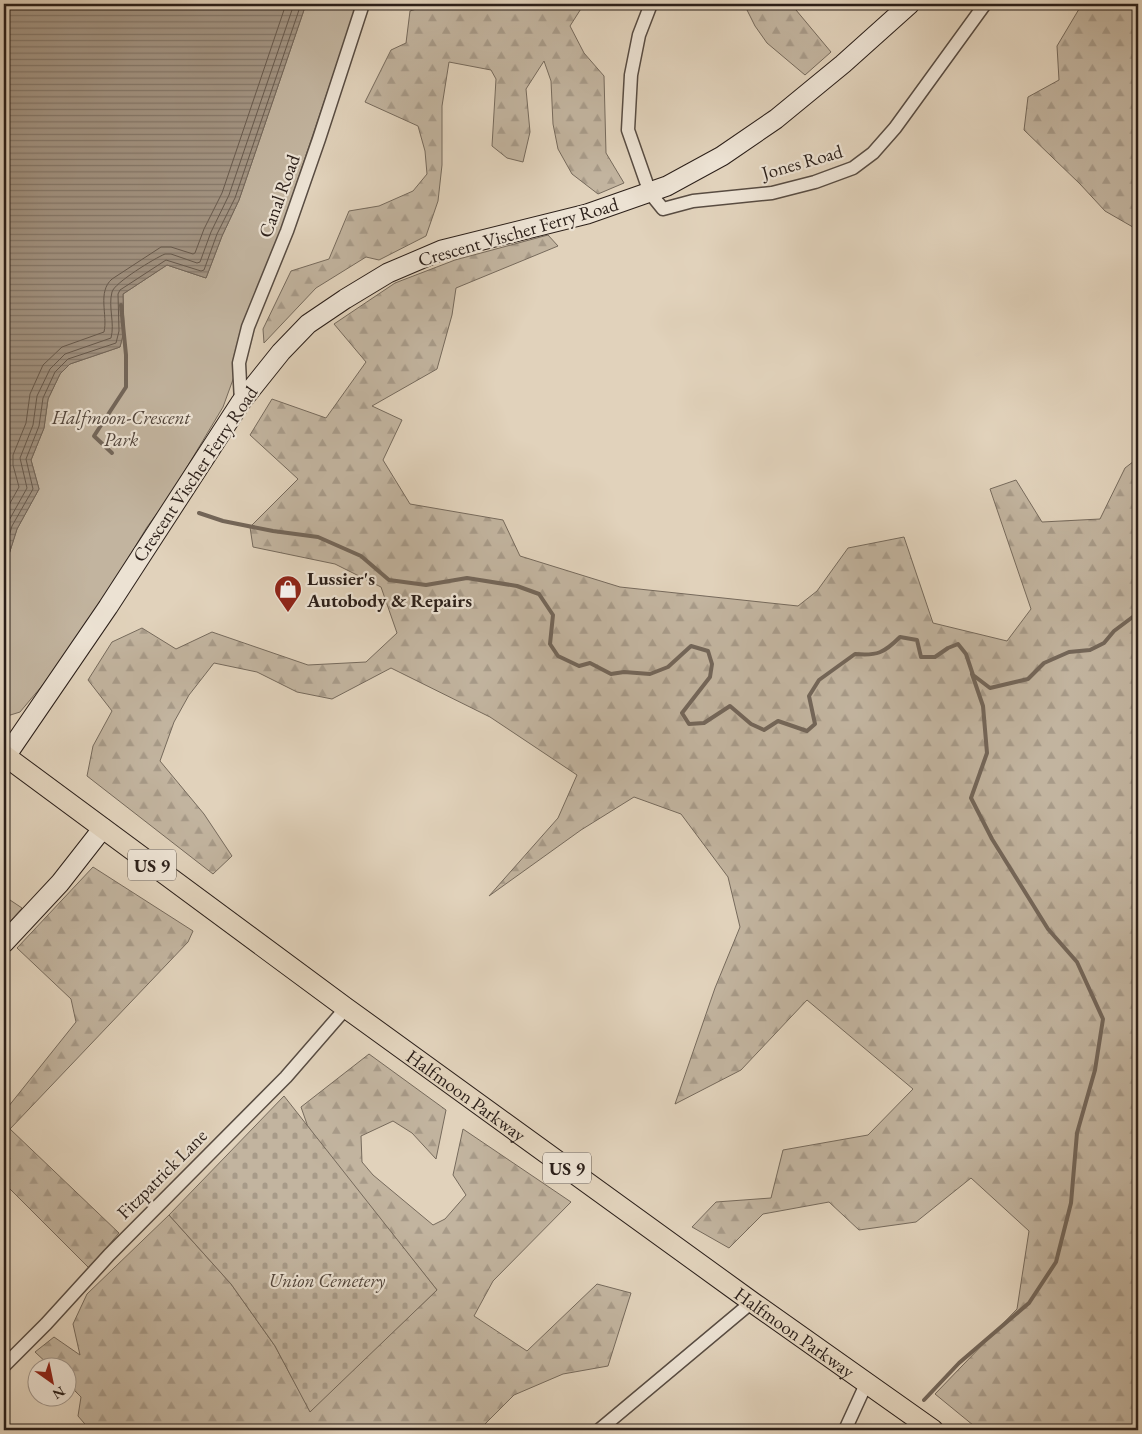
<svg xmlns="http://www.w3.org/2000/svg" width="1142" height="1434" font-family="'EB Garamond',serif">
  <defs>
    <pattern id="forest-firs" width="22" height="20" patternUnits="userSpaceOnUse" patternTransform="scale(1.25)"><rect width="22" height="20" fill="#c2b49f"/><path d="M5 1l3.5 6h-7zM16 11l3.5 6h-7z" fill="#a79a88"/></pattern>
    <pattern id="cemetery-stones" width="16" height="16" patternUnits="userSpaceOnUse" patternTransform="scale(1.25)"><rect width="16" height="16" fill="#c2b49f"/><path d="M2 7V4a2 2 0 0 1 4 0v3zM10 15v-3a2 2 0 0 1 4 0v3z" fill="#a79a88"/></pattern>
    <pattern id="water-rules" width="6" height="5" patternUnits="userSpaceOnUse" patternTransform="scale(1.25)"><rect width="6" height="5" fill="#a39584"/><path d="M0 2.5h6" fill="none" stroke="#85796b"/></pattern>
  </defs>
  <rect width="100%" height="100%" fill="#e1d2bb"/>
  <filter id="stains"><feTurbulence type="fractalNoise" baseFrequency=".004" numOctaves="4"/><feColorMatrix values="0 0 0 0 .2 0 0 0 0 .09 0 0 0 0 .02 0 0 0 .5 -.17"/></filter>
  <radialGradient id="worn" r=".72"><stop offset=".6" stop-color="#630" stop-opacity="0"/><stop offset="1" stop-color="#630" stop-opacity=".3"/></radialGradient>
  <g fill="url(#forest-firs)" stroke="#766a5c">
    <path d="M 432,4 L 584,4 L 570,26 L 584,53 L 604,76 L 606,153 L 624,183 L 598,194 L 572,174 L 558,149 L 553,124 L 551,81 L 544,61 L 526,89 L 530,132 L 523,162 L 507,158 L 492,146 L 496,79 L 491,70 L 449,62 L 442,106 L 442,165 L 438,201 L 426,236 L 379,260 L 366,257 L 316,288 L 264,343 L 263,329 L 291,271 L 329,259 L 349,211 L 379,206 L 413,191 L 427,174 L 425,151 L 418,126 L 365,102 L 391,50 L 406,43 L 410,11 Z"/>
    <path d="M 744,4 L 791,4 L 831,52 L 805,75 L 767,43 L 755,26 Z"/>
    <path d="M 1082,4 L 1138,4 L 1138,230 L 1105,211 L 1080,184 L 1024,130 L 1028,97 L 1059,80 L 1057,46 Z"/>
    <path d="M 548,235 L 558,246 L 456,288 L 452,315 L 437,369 L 372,406 L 402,420 L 383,460 L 410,504 L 503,520 L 520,556 L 620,587 L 798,606 L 817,591 L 848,548 L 904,537 L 933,623 L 1007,641 L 1031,609 L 990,489 L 1016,480 L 1042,522 L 1100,519 L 1125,468 L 1138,458 L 1138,1430 L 979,1430 L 935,1394 L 1017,1309 L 1029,1231 L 971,1178 L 916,1222 L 859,1230 L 829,1202 L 763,1214 L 729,1248 L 692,1227 L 716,1202 L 771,1198 L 783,1150 L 868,1135 L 913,1089 L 807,1000 L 741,1070 L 675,1104 L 715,988 L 740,927 L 728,877 L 681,814 L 634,797 L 581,830 L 489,896 L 558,818 L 577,775 L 490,717 L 391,668 L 332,699 L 297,692 L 257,672 L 214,663 L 189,695 L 174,722 L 160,761 L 204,814 L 232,856 L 213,874 L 87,776 L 93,746 L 112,711 L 88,680 L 112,642 L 142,628 L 176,649 L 212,632 L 308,665 L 366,662 L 397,633 L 381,587 L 335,564 L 253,547 L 250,527 L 298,479 L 250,435 L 272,399 L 326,418 L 366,362 L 334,324 L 395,283 L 455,260 Z"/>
    <path d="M 93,867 L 193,931 L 188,942 L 10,1129 L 119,1233 L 89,1268 L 4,1183 L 4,1112 L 76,1022 L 71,999 L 17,948 Z"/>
    <path d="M 4,896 L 22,908 L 4,928 Z"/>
    <path d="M 369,1054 L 446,1110 L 436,1159 L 412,1133 L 393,1121 L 361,1136 L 362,1162 L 373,1175 L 433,1225 L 445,1219 L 466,1195 L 453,1175 L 463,1129 L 571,1202 L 493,1281 L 474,1316 L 527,1351 L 597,1284 L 631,1293 L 608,1366 L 563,1374 L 514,1395 L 479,1430 L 90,1430 L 78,1416 L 81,1397 L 68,1384 L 68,1366 L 50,1366 L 35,1352 L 54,1337 L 80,1355 L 73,1324 L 87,1294 L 169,1215 L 231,1284 L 275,1346 L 310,1411 L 437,1290 L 309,1130 L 301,1107 Z"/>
  </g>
  <path fill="url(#cemetery-stones)" stroke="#766a5c" d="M 284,1096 L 437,1290 L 310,1412 L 275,1346 L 231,1284 L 169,1215 Z"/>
  <path fill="#c2b49f" stroke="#766a5c" d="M 306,4 L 357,4 L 248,327 L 239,363 L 223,407 L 169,497 L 147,527 L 96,611 L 46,681 L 20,712 L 4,717 L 4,570 L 17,529 L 39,489 L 31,460 L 44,428 L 48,399 L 60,374 L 70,364 L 120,347 L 124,331 L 123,294 L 167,265 L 206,278 L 222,236 L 239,200 Z"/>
  <path fill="url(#water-rules)" stroke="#736659" d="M 4,4 L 306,4 L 239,200 L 222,236 L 206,278 L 167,265 L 123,294 L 124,331 L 120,347 L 70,364 L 60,374 L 48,399 L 44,428 L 31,460 L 39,489 L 17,529 L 4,570 Z"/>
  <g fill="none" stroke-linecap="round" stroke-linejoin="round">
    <g stroke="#675a4e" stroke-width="1">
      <path d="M 4,514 L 19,487 L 13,465 L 13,455 L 26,423 L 30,394 L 43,365 L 62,347 L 104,332 C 108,315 97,292 112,279 L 161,247 L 171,247 L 193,254 L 195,253 L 204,229 L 222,193 L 286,4"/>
      <path d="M 4,533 L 7,524 L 27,488 L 20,458 L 33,425 L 37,396 L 50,369 L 65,354 L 111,338 C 115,323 108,307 112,292 C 114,283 155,258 165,254 L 171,254 L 197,263 L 200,262 L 211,232 L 229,195 L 294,4"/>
      <path d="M 4,553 L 12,526 L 33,489 L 26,459 L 39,426 L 43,398 L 55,372 L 68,359 L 116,343 L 119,331 L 118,294 L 120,290 L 166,260 L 201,271 L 204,270 L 217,234 L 235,198 L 301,4"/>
    </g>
    <g stroke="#736659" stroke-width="4">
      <path d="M 112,453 L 94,436 L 126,387 L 126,355 L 121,305"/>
      <path d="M 199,513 L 223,521 L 273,531 L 318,537 L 361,556 L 389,580 L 426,585 L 467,578 L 517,586 L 539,594 L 553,615 L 550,644 L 558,656 L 579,666 L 590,663 L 611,674 L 624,672 L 650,674 L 668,667 L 691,646 L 708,651 L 712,664 L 710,677 L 682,713 L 689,724 L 704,723 L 730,706 L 751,724 L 764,730 L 778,721 L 807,731 L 815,724 L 809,696 L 819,680 L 855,654 C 877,656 884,653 900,637 L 917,640 L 921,657 L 935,657 L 948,648 L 958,644 L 966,654 L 973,675 L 990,688 L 1028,679 L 1044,663 L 1069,652 L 1090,650 L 1104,643 L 1114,631 L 1138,613"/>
      <path d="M 924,1400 L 959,1363 L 1029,1303 L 1056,1262 L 1071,1203 L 1077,1133 L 1095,1070 L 1103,1019 L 1077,962 L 1048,929 L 992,839 L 971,798 L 987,753 L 983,706 L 972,674"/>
      <path d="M 901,1430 L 902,1430"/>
    </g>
    <g stroke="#584c42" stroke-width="15">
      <g id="street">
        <path d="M 651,4 L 639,35 L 631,75 L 628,130 L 650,193 L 663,209 L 693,201 L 772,193 L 815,182 L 853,168 L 873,153 L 895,128 L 985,4"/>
        <path d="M 241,402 L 239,363 L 248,327 L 287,231 L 319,139 L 363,4"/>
        <path d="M 4,1366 L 46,1324 L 109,1255 L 286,1077 L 346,1008"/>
        <path d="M 599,1430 L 752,1302"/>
        <path d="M 845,1430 L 867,1382"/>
      </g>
    </g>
    <g stroke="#2b1f19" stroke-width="21">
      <g id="secondary">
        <path d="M 6,756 L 108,607 L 241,402 L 281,352 L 308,324 L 345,299 L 388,273 L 442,250 L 587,214 L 667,186 L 722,156 L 776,119 L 843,64 L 910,4"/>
        <path d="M 4,943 L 60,883 L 103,828"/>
      </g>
    </g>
    <g stroke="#2b1f19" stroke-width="22">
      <g id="primary">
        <path id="s1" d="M 4,755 L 346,1008 L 752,1302 L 933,1430"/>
      </g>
    </g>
    <use href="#street" stroke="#ece2d3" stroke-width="12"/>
    <use href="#secondary" stroke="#ece2d3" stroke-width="19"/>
    <use href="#primary" stroke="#e1d2bb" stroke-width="20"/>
  </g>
  <defs>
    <g id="shop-pin" transform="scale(1.4375)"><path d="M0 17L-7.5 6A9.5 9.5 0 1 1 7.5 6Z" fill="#8f2418" stroke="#ece2d3"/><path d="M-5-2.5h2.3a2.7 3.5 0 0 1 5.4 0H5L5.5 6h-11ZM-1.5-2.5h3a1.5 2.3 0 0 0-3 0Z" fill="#fff"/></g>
  </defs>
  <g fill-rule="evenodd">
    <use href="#shop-pin" x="288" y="589"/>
  </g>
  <g text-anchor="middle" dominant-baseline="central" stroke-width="4.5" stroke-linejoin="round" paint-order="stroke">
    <g fill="#ece2d3" stroke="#655a51" stroke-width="1">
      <rect x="128" y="849.5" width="48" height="31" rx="4"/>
      <rect x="543" y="1152.5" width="48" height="31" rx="4"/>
    </g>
    <g font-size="18" font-weight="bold" fill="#2b1f19">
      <text x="152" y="865">US 9</text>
      <text x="567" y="1168">US 9</text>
    </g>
    <g font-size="19" fill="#2b1f19" stroke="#ece2d3">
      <text transform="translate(802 162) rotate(-16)">Jones Road</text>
      <text transform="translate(279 196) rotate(-70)">Canal Road</text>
      <text transform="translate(518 232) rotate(-16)">Crescent Vischer Ferry Road</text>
      <text transform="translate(195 474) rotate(-56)">Crescent Vischer Ferry Road</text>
      <text stroke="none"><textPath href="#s1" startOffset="574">Halfmoon Parkway</textPath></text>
      <text transform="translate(162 1174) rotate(-45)">Fitzpatrick Lane</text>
      <text stroke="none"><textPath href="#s1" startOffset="979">Halfmoon Parkway</textPath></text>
    </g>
    <g font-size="19" font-style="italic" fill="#51443a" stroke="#ece2d3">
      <text x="121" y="417">Halfmoon-Crescent<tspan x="121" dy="22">Park</tspan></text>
      <text x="327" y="1280">Union Cemetery</text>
    </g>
    <g font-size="19" font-weight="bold" fill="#2b1f19" stroke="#ece2d3" text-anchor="start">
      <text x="307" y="578">Lussier's<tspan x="307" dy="22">Autobody &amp; Repairs</tspan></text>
    </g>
  </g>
  <rect width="1142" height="1434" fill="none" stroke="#e1d2bb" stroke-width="20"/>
  <rect x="5" y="5" width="1132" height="1424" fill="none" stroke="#2b1f19" stroke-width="2.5"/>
  <rect x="10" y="10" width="1122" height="1414" fill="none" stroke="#2b1f19"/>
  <g transform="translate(52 1382) rotate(147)"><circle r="24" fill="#ece2d3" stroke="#9f9489"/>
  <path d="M0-4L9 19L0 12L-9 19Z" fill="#8f2418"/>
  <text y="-8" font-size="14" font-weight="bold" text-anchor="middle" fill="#2b1f19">N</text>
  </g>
  <rect width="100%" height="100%" filter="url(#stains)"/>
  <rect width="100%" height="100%" fill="url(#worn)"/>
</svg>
